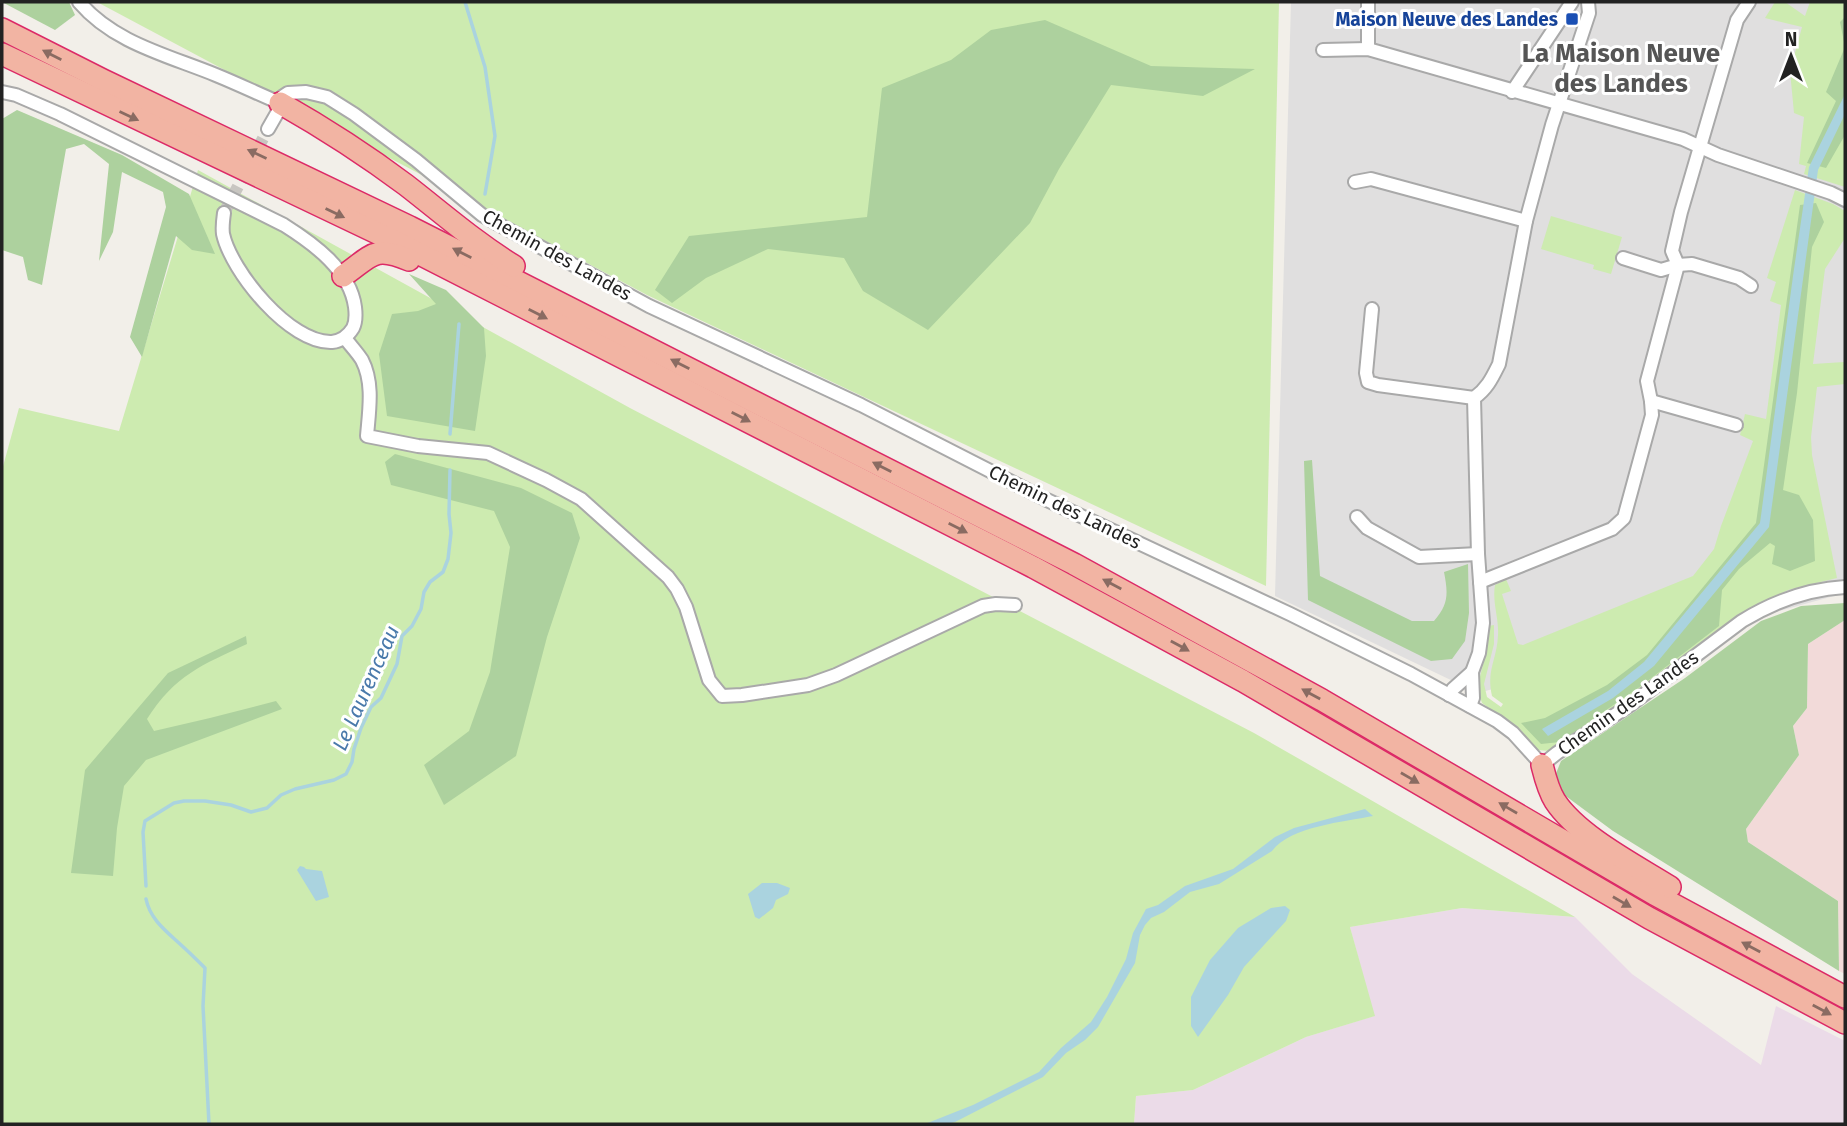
<svg xmlns="http://www.w3.org/2000/svg" width="1847" height="1126" font-family="'Fira Sans',sans-serif">
  <rect width="100%" height="100%" fill="#f2efe9"/>
  <path fill="#e0dfdf" d="M 1291,2 L 1845,2 L 1845,593 L 1478,693 L 1275,596 Z"/>
  <path fill="#f2dad9" d="M 1845,620 L 1845,974 L 1839,971 L 1838,901 L 1748,842 L 1746,829 L 1799,755 L 1793,726 L 1807,708 L 1808,644 Z"/>
  <path fill="#ebdbe8" d="M 1462,908 L 1575,917 L 1632,974 L 1761,1065 L 1776,1006 L 1845,1041 L 1845,1124 L 1134,1124 L 1136,1096 L 1193,1090 L 1306,1037 L 1374,1016 L 1350,927 Z"/>
  <g fill="#cdebb0">
    <path d="M 97,2 L 1279,2 L 1266,586 L 647,295 Z"/>
    <path d="M 1775,2 L 1785,2 L 1805,16 L 1810,2 L 1845,2 L 1845,187 L 1804,174 L 1806,166 L 1799,164 L 1804,117 L 1794,113 L 1790,71 L 1802,27 L 1765,18 Z"/>
    <path d="M 198,170 L 630,408 L 1254,733 L 1575,917 L 1462,908 L 1350,927 L 1375,1016 L 1306,1037 L 1193,1090 L 1136,1096 L 1134,1124 L 2,1124 L 2,470 L 19,408 L 119,431 Z"/>
    <path d="M 1795,190 L 1833,204 L 1845,211 L 1845,238 L 1825,269 L 1813,364 L 1844,362 L 1845,364 L 1845,384 L 1817,387 L 1811,437 L 1812,455 L 1837,578 L 1788,590 L 1752,609 L 1723,627 L 1657,677 L 1572,738 L 1549,751 L 1538,750 L 1507,721 L 1482,703 L 1477,688 L 1485,657 L 1488,626 L 1494,625 L 1494,644 L 1484,684 L 1487,697 L 1501,707 L 1503,704 L 1492,696 C 1486,670 1497,660 1498,635 C 1499,618 1492,602 1495,585 L 1506,579 L 1511,591 L 1502,594 L 1518,644 L 1523,645 L 1693,576 L 1714,549 L 1721,526 L 1753,441 L 1740,435 L 1745,414 L 1766,419 L 1781,305 L 1770,301 L 1776,282 L 1767,278 Z"/>
    <path d="M 1551,216 L 1622,237 L 1611,274 L 1593,269 L 1594,265 L 1541,249 Z"/>
  </g>
  <g fill="#add19e">
    <path d="M 2,2 L 69,2 L 75,15 L 55,30 Z"/>
    <path d="M 1845,17 L 1845,135 L 1826,168 L 1807,163 L 1836,101 L 1826,92 L 1845,47 L 1840,22 Z"/>
    <path d="M 1045,20 L 1151,66 L 1255,69 L 1203,96 L 1111,85 L 1059,169 L 1030,223 L 928,330 L 863,291 L 844,258 L 768,249 L 706,278 L 672,303 L 655,290 L 689,236 L 867,217 L 882,88 L 951,60 L 991,30 Z"/>
    <path d="M 17,110 L 122,155 L 189,194 L 215,254 L 192,250 L 176,236 L 142,357 L 130,337 L 166,207 L 163,192 L 122,172 L 113,232 L 99,261 L 109,164 L 84,144 L 66,149 L 42,285 L 28,280 L 23,257 L 2,250 L 2,119 Z"/>
    <path d="M 1816,203 L 1824,222 L 1812,247 L 1797,393 L 1783,490 L 1799,495 L 1813,520 L 1815,561 L 1790,571 L 1772,564 L 1775,546 L 1770,543 L 1739,569 L 1722,590 L 1719,626 L 1641,686 L 1560,742 L 1541,744 L 1521,723 L 1545,718 L 1607,685 L 1647,655 L 1756,523 L 1800,205 Z"/>
    <path d="M 409,274 L 446,290 L 484,328 L 486,356 L 475,431 L 387,416 L 379,354 L 392,314 L 418,311 L 436,304 Z"/>
    <path d="M 395,454 L 521,488 L 572,513 L 580,538 L 547,637 L 516,756 L 444,805 L 424,765 L 469,731 L 490,672 L 510,547 L 494,511 L 391,485 L 385,462 Z"/>
    <path d="M 1312,460 L 1320,576 L 1412,621 L 1434,621 C 1449,604 1448,593 1444,572 L 1468,564 L 1469,613 L 1465,641 L 1452,659 L 1431,661 L 1308,600 L 1304,461 Z"/>
    <path d="M 1845,603 L 1845,620 L 1808,644 L 1807,708 L 1793,726 L 1799,755 L 1746,829 L 1748,842 L 1838,901 L 1839,971 L 1613,831 L 1563,794 L 1555,776 L 1561,761 L 1685,678 L 1761,621 L 1801,606 Z"/>
    <path d="M 246,636 L 247,644 C 202,665 175,675 147,719 L 154,731 L 210,718 L 276,701 L 282,709 L 146,760 L 124,786 L 117,828 L 113,876 L 71,873 L 85,770 L 168,673 Z"/>
  </g>
  <g fill="#aad3df">
    <path d="M 1845,94 L 1845,114 L 1818,170 L 1769,527 L 1654,666 L 1613,698 L 1548,736 L 1542,729 L 1608,691 L 1644,662 L 1760,523 L 1793,276 L 1809,167 Z"/>
    <path d="M 1365,809 L 1373,816 C 1344,822 1291,826 1272,851 L 1219,884 L 1190,892 L 1164,912 L 1151,918 L 1145,925 L 1140,935 L 1135,963 L 1098,1027 L 1085,1040 L 1066,1053 L 1043,1077 L 955,1122 L 948,1124 L 925,1124 L 973,1105 L 1039,1072 L 1061,1048 L 1091,1022 L 1107,997 L 1126,959 L 1133,933 L 1146,909 L 1158,905 L 1185,886 L 1233,869 L 1275,837 L 1294,828 Z"/>
    <path d="M 300,866 L 304,867 L 306,869 L 322,871 L 329,897 L 316,901 L 297,870 Z"/>
    <path d="M 762,883 L 777,883 L 790,888 L 788,894 L 776,900 L 773,908 L 759,919 L 755,917 L 748,894 Z"/>
    <path d="M 1285,906 L 1290,910 L 1286,921 L 1244,967 L 1228,995 L 1198,1037 L 1191,1026 L 1191,997 L 1210,960 L 1238,928 L 1271,908 Z"/>
  </g>
  <g fill="none" stroke-linecap="round" stroke-linejoin="round">
    <g stroke="#aad3df" stroke-width="3.5">
      <path d="M 465,2 L 485,67 L 495,136 L 485,194"/>
      <path d="M 450,434 L 459,324"/>
      <path d="M 146,886 L 143,832 L 145,821 L 174,803 L 184,801 L 205,801 L 231,805 L 251,812 L 267,808 L 281,795 L 295,789 L 334,780 L 346,774 L 352,762 L 354,749 L 361,728 L 371,707 L 381,698 L 397,664 L 402,636 L 412,626 L 421,609 L 424,592 L 430,582 L 443,572 L 448,559 L 451,533 L 449,514 L 450,470"/>
      <path d="M 146,899 C 150,919 166,931 180,944 C 189,952 197,960 205,968 L 203,1006 L 209,1124"/>
    </g>
    <path stroke="#c8c6c1" stroke-width="12" stroke-dasharray="12 6" stroke-linecap="butt" d="M 224,213 L 268,129"/>
    <g stroke="#a9a9a9" stroke-width="16">
      <g id="minor">
        <path d="M 79,2 C 114,43 167,55 216,75 C 238,84 259,94 280,103"/>
        <path d="M 1368,2 L 1368,49"/>
        <path d="M 1323,50 L 1368,49 L 1683,139 L 1718,155 L 1831,193 L 1845,200"/>
        <path d="M 2,92 L 16,95 L 60,114 L 284,225 C 314,244 350,270 355,307 C 356,315 356,322 353,328 C 348,336 341,341 332,342 C 290,344 231,271 223,234 C 222,227 223,220 224,213"/>
        <path d="M 1512,92 L 1572,2"/>
        <path d="M 268,129 L 280,108 L 282,97 L 288,93 L 306,92 L 327,97 L 354,114 L 416,160 L 482,215 L 498,224 L 649,306 L 861,405 L 1047,500 L 1290,614 L 1411,674 L 1497,721 L 1513,733 L 1542,765 L 1557,753 L 1630,705 L 1742,621 C 1773,602 1809,589 1845,587"/>
        <path d="M 1355,182 L 1371,179 L 1526,221"/>
        <path d="M 1623,258 L 1661,270 L 1678,265 L 1692,264 L 1739,278 L 1751,286"/>
        <path d="M 1372,309 L 1366,373 L 1368,382 L 1378,385 L 1474,398"/>
        <path d="M 345,338 C 350,345 357,352 362,360 C 374,383 369,411 367,436 L 418,446 L 488,453 L 546,480 L 581,499 L 668,577 L 677,589 L 686,607 L 709,680 L 722,696 L 742,695 L 808,685 L 836,675 L 983,606 L 996,604 L 1015,605"/>
        <path d="M 1651,401 L 1736,425"/>
        <path d="M 1357,517 L 1367,528 L 1419,557 L 1478,554"/>
        <path d="M 1480,582 L 1612,529 L 1624,518 L 1652,415 L 1651,401 L 1647,381 L 1678,265 L 1672,251 L 1681,212 L 1737,20 L 1749,2"/>
        <path d="M 1449,695 L 1453,689 L 1472,672"/>
        <path d="M 1470,706 L 1473,698 L 1472,672 L 1479,653 L 1483,623 L 1478,554 L 1474,398 C 1487,389 1492,378 1499,364 L 1526,221 L 1552,125 L 1589,13 L 1588,2"/>
      </g>
    </g>
    <g stroke="#dc2a67" stroke-width="24">
      <g id="trunk">
        <path d="M 2,29 L 103,80 L 410,227 L 1074,564 L 1322,700 L 1654,894 L 1845,997"/>
        <path d="M 2,54 L 398,243 L 1033,567 L 1243,681 L 1649,918 L 1845,1023"/>
        <path d="M 280,103 C 324,128 366,155 406,185 C 442,213 475,242 514,266"/>
        <path d="M 343,276 C 372,256 373,245 409,260"/>
        <path d="M 1542,765 C 1545,777 1548,790 1555,801 C 1578,836 1635,865 1670,887"/>
      </g>
    </g>
    <use href="#minor" stroke="#fff" stroke-width="12"/>
    <use href="#trunk" stroke="#f2b4a3" stroke-width="21"/>
  </g>
  <defs><path id="oneway-solid" d="M-6-.8H1V-3.2L6.5 0L1 3.2V.8H-6Z" transform="scale(1.75)"/></defs>
  <g fill="#8a6b62">
    <use href="#oneway-solid" transform="translate(52 55) rotate(-153)"/>
    <use href="#oneway-solid" transform="translate(129 116) rotate(25)"/>
    <use href="#oneway-solid" transform="translate(257 154) rotate(-155)"/>
    <use href="#oneway-solid" transform="translate(335 213) rotate(26)"/>
    <use href="#oneway-solid" transform="translate(462 253) rotate(-153)"/>
    <use href="#oneway-solid" transform="translate(538 314) rotate(27)"/>
    <use href="#oneway-solid" transform="translate(680 364) rotate(-153)"/>
    <use href="#oneway-solid" transform="translate(741 417) rotate(27)"/>
    <use href="#oneway-solid" transform="translate(882 467) rotate(-153)"/>
    <use href="#oneway-solid" transform="translate(958 528) rotate(27)"/>
    <use href="#oneway-solid" transform="translate(1112 584) rotate(-152)"/>
    <use href="#oneway-solid" transform="translate(1180 646) rotate(29)"/>
    <use href="#oneway-solid" transform="translate(1311 694) rotate(-151)"/>
    <use href="#oneway-solid" transform="translate(1410 778) rotate(30)"/>
    <use href="#oneway-solid" transform="translate(1508 808) rotate(-150)"/>
    <use href="#oneway-solid" transform="translate(1622 902) rotate(30)"/>
    <use href="#oneway-solid" transform="translate(1751 947) rotate(-152)"/>
    <use href="#oneway-solid" transform="translate(1822 1010) rotate(28)"/>
  </g>
  <rect fill="#1a4fb4" stroke="#fff" stroke-width="2.5" x="1565" y="12" width="14" height="14" rx="3.5"/>
  <g text-anchor="middle" dominant-baseline="central" stroke-width="6" stroke-linejoin="round" paint-order="stroke">
    <g font-size="19" font-weight="bold" fill="#164399" stroke="#fff" text-anchor="end">
      <text x="1558" y="19">Maison Neuve des Landes</text>
    </g>
    <g font-size="19" fill="#222" stroke="#fff">
      <text transform="translate(557 255) rotate(29)">Chemin des Landes</text>
      <text transform="translate(1065 507) rotate(26)">Chemin des Landes</text>
      <text transform="translate(1628 703) rotate(-35)">Chemin des Landes</text>
    </g>
    <g font-size="21" font-style="italic" fill="#4a7aab" stroke="#fff">
      <text transform="translate(366 688) rotate(-66)">Le Laurenceau</text>
    </g>
    <g font-size="26" font-weight="bold" fill="#555" stroke="#fff">
      <text x="1621" y="53">La Maison Neuve<tspan x="1621" dy="30">des Landes</tspan></text>
    </g>
  </g>
  <rect width="1847" height="1126" fill="none" stroke="#222222" stroke-width="7"/>
  <g transform="translate(1791 56)" stroke="#ffffff" stroke-width="5" paint-order="stroke">
  <path d="M0-5L12 26L0 18L-12 26Z" fill="#222222"/>
  <text y="-10" font-size="19" font-weight="bold" text-anchor="middle" fill="#222222">N</text>
  </g>
</svg>
